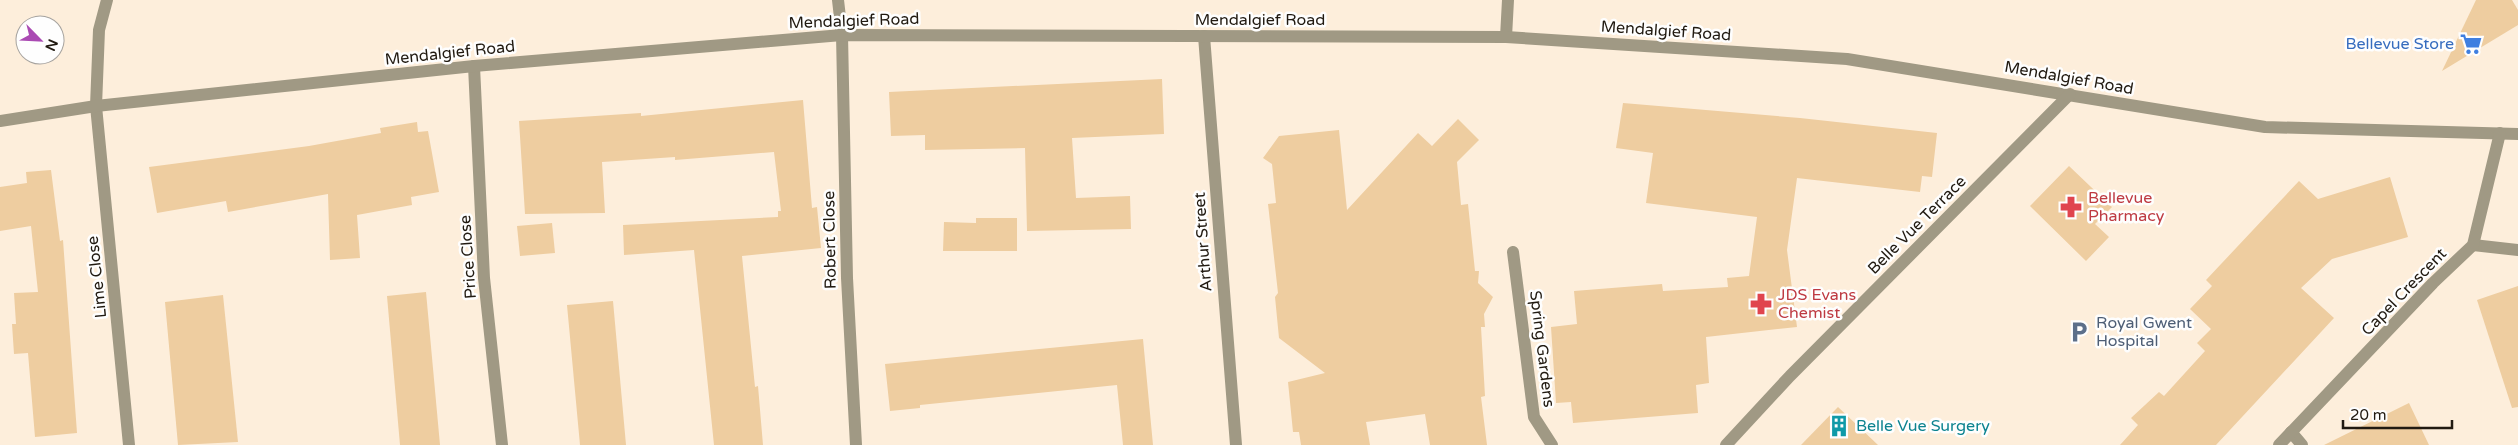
<svg xmlns="http://www.w3.org/2000/svg" width="2518" height="445" font-family="'Varela Round',sans-serif">
  <rect width="100%" height="100%" fill="#fdeedb"/>
  <g fill="#eecda0">
    <path d="M 2476,0 L 2512,0 L 2518,10 L 2518,25 L 2442,71 Z"/>
    <path d="M 1162,79 L 1164,134 L 1072,138 L 1076,198 L 1130,196 L 1131,229 L 1027,231 L 1025,148 L 925,150 L 925,135 L 891,136 L 889,92 Z"/>
    <path d="M 803,100 L 812,208 L 817,207 L 821,248 L 742,256 L 755,387 L 758,386 L 763,445 L 714,445 L 694,250 L 624,255 L 623,225 L 778,217 L 778,211 L 781,211 L 774,152 L 675,160 L 675,157 L 602,162 L 605,213 L 525,214 L 519,121 L 641,113 L 641,116 Z"/>
    <path d="M 1623,103 L 1800,118 L 1937,133 L 1932,177 L 1922,176 L 1920,192 L 1797,178 L 1787,250 L 1797,327 L 1706,337 L 1709,383 L 1696,385 L 1698,413 L 1573,423 L 1571,402 L 1556,403 L 1551,327 L 1577,324 L 1574,291 L 1662,284 L 1663,291 L 1728,287 L 1727,278 L 1749,276 L 1757,217 L 1646,203 L 1653,153 L 1616,148 Z"/>
    <path d="M 1458,119 L 1479,140 L 1457,162 L 1461,205 L 1468,204 L 1475,271 L 1479,271 L 1478,283 L 1493,297 L 1484,314 L 1485,327 L 1481,327 L 1485,396 L 1481,397 L 1487,445 L 1430,445 L 1425,414 L 1366,422 L 1370,445 L 1301,445 L 1299,432 L 1293,432 L 1288,382 L 1325,373 L 1279,338 L 1275,297 L 1278,293 L 1268,204 L 1276,203 L 1272,164 L 1263,158 L 1279,136 L 1339,130 L 1347,210 L 1418,133 L 1432,146 Z"/>
    <path d="M 417,122 L 418,132 L 428,131 L 439,192 L 411,197 L 412,205 L 357,215 L 360,258 L 330,260 L 328,194 L 228,212 L 226,201 L 157,213 L 149,167 L 309,146 L 381,133 L 380,128 Z"/>
    <path d="M 2069,166 L 2112,207 L 2095,224 L 2109,237 L 2086,261 L 2030,206 Z"/>
    <path d="M 51,170 L 60,241 L 63,240 L 77,433 L 35,437 L 28,353 L 14,354 L 12,324 L 16,324 L 14,293 L 38,292 L 31,226 L 0,231 L 0,187 L 27,183 L 26,172 Z"/>
    <path d="M 2390,177 L 2408,237 L 2332,259 L 2301,288 L 2334,318 L 2216,445 L 2120,445 L 2138,425 L 2131,418 L 2159,392 L 2164,396 L 2205,351 L 2197,343 L 2211,329 L 2190,309 L 2212,286 L 2206,280 L 2299,181 L 2318,199 Z"/>
    <path d="M 976,218 L 1017,218 L 1017,251 L 943,251 L 944,222 L 976,223 Z"/>
    <path d="M 552,223 L 555,253 L 520,256 L 517,226 Z"/>
    <path d="M 2518,286 L 2518,407 L 2512,408 L 2477,300 Z"/>
    <path d="M 426,292 L 440,445 L 400,445 L 387,296 Z"/>
    <path d="M 223,295 L 238,442 L 178,445 L 165,302 Z"/>
    <path d="M 613,301 L 626,445 L 580,445 L 567,305 Z"/>
    <path d="M 1143,339 L 1153,445 L 1123,445 L 1117,385 L 920,405 L 920,408 L 890,411 L 885,364 Z"/>
    <path d="M 2409,403 L 2429,445 L 2324,445 Z"/>
    <path d="M 1838,407 L 1878,445 L 1801,445 Z"/>
  </g>
  <g fill="none" stroke-linecap="round" stroke-linejoin="round">
    <g stroke="#a09984" stroke-width="12">
      <path d="M 107,0 L 99,30 L 96,106 L 129,445"/>
      <path d="M 838,0 L 842,35 L 847,278 L 856,445"/>
      <path d="M 1204,36 L 1236,445"/>
      <path d="M 1506,37 L 1508,0"/>
      <path d="M 474,66 L 484,278 L 502,445"/>
      <path d="M 0,121 L 96,106 L 474,66 L 842,35 L 1506,37 L 1847,59 L 2265,127 L 2518,134"/>
      <path d="M 2473,245 L 2518,250"/>
      <path d="M 1513,252 L 1534,417 L 1552,445"/>
      <path d="M 2291,432 L 2302,445"/>
      <path d="M 1726,445 L 1790,376 L 2070,94"/>
      <path d="M 2279,445 L 2433,283 L 2473,245 L 2500,133"/>
    </g>
  </g>
  <defs>
    <g id="supermarket-bare" transform="scale(1.725)"><path d="M-6-5.5h2.5l.6 2H6L4.5 2H-2.5L-4.4-4H-6ZM-1.5 3.2a1.3 1.3 0 1 0 .1 0ZM3 3.2a1.3 1.3 0 1 0 .1 0Z" fill="#3f7fe0" stroke="#fefefe" stroke-width="2.5" paint-order="stroke"/></g>
    <g id="pharmacy-bare" transform="scale(1.725)"><path d="M-2-6h4v4h4v4h-4v4h-4v-4h-4v-4h4Z" fill="#e0444e" stroke="#fefefe" stroke-width="2.5" paint-order="stroke"/></g>
    <g id="parking-bare" transform="scale(1.725)"><path d="M-3.5-5.5H1a3.5 3.5 0 0 1 0 7H-1V5.5H-3.5ZM-1-3.4V-.6H.8a1.4 1.4 0 0 0 0-2.8Z" fill="#5c6f8a" stroke="#fefefe" stroke-width="2.5" paint-order="stroke"/></g>
    <g id="building-bare" transform="scale(1.725)"><path d="M-4-6H4V6H1V3H-1V6H-4ZM-2.5-4.3h1.7v1.8h-1.7ZM.8-4.3h1.7v1.8H.8ZM-2.5-1h1.7V.8h-1.7ZM.8-1h1.7V.8H.8Z" fill="#0f9aa8" stroke="#fefefe" stroke-width="2.5" paint-order="stroke"/></g>
  </defs>
  <g fill-rule="evenodd">
    <use href="#supermarket-bare" x="2471" y="44"/>
    <use href="#pharmacy-bare" x="2071" y="207"/>
    <use href="#pharmacy-bare" x="1761" y="304"/>
    <use href="#parking-bare" x="2079" y="332"/>
    <use href="#building-bare" x="1839" y="426"/>
  </g>
  <g text-anchor="middle" dominant-baseline="central" stroke-width="5" stroke-linejoin="round" paint-order="stroke">
    <g font-size="16" fill="#211a11" stroke="#fefefe">
      <text x="1260" y="20">Mendalgief Road</text>
      <text transform="translate(854 21) rotate(-2)">Mendalgief Road</text>
      <text transform="translate(1666 31) rotate(4)">Mendalgief Road</text>
      <text transform="translate(450 53) rotate(-6)">Mendalgief Road</text>
      <text transform="translate(2069 78) rotate(10)">Mendalgief Road</text>
      <text transform="translate(1917 225) rotate(-45)">Belle Vue Terrace</text>
      <text transform="translate(830 240) rotate(-91)">Robert Close</text>
      <text transform="translate(1203 242) rotate(-94)">Arthur Street</text>
      <text transform="translate(468 257) rotate(-94)">Price Close</text>
      <text transform="translate(97 277) rotate(-96)">Lime Close</text>
      <text transform="translate(2404 292) rotate(-46)">Capel Crescent</text>
      <text transform="translate(1542 349) rotate(83)">Spring Gardens</text>
    </g>
    <g font-size="16" fill="#366cbe" stroke="#fefefe" text-anchor="end">
      <text x="2454" y="44">Bellevue Store</text>
    </g>
    <g font-size="16" fill="#be3a42" stroke="#fefefe" text-anchor="start">
      <text x="2088" y="198">Bellevue<tspan x="2088" dy="18">Pharmacy</tspan></text>
      <text x="1778" y="295">JDS Evans<tspan x="1778" dy="18">Chemist</tspan></text>
    </g>
    <g font-size="16" fill="#4e5e75" stroke="#fefefe" text-anchor="start">
      <text x="2096" y="323">Royal Gwent<tspan x="2096" dy="18">Hospital</tspan></text>
    </g>
    <g font-size="16" fill="#0d838f" stroke="#fefefe" text-anchor="start">
      <text x="1856" y="426">Belle Vue Surgery</text>
    </g>
  </g>
  <g transform="translate(40 40) rotate(114)"><circle r="24" fill="#fefefe" stroke="#a6a39f"/>
  <path d="M0-4L9 19L0 12L-9 19Z" fill="#aa4ab3"/>
  <text y="-8" font-size="14" font-weight="bold" text-anchor="middle" fill="#211a11">N</text>
  </g>
  <path d="M2343 420v8h109v-8" fill="none" stroke="#211a11" stroke-width="2.5"/>
  <text x="2350" y="420" font-size="15" fill="#211a11" stroke="#fefefe" stroke-width="4" paint-order="stroke">20 m</text>
</svg>
